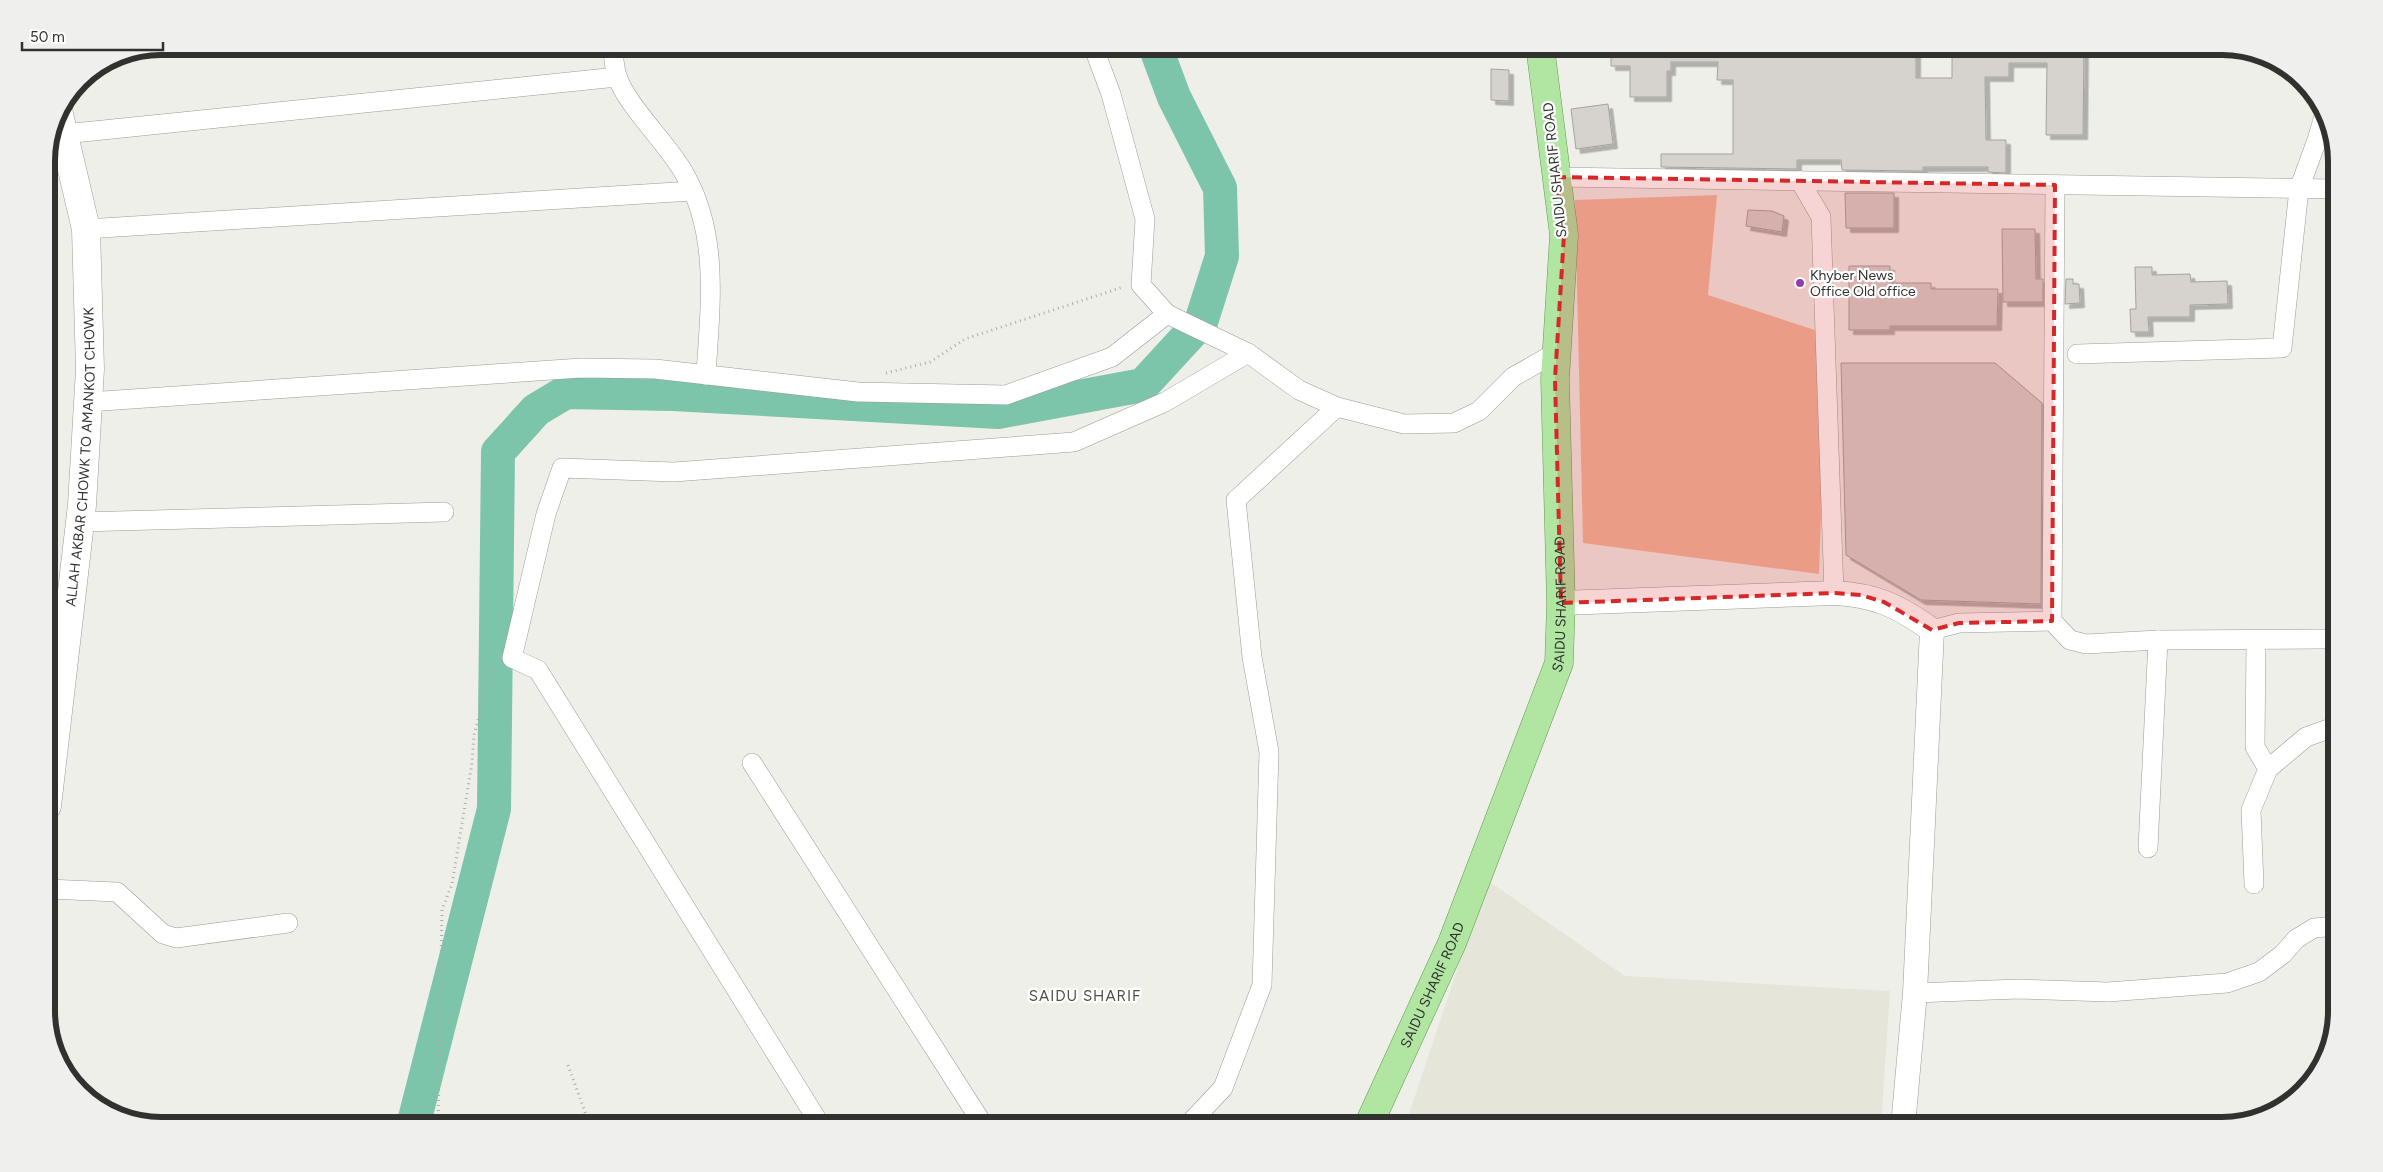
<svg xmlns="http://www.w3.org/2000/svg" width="2383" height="1172" font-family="Figtree,sans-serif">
  <defs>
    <filter id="shadow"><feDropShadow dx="4.5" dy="4.5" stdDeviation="0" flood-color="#0004"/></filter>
  </defs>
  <rect width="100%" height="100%" fill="#efefea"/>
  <path fill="#e5e6d9" d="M 1487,880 L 1625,976 L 1890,991 L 1881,1126 L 1405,1126 Z"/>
  <path fill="#f1ba9e" d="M 1717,195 L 1708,295 L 1827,334 L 1819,574 L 1583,543 L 1575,200 Z"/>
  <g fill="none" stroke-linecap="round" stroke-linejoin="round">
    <path stroke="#7cc4aa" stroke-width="34" d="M 413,1126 L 494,809 L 498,452 L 536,410 L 566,392 L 673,394 L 998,412 L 1143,385 L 1201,322 L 1222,256 L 1220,188 L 1174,97 L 1155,46"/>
  </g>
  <g fill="#d6d2ce" stroke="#a6a39e" filter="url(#shadow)">
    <path d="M 1611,46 L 1916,46 L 1916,78 L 1952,78 L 1952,54 L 1986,55 L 1986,46 L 2084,46 L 2083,135 L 2046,135 L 2047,63 L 2009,63 L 2009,77 L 1985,77 L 1986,140 L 2006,140 L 2006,173 L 1988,172 L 1988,167 L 1923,167 L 1923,171 L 1842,170 L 1841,160 L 1797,160 L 1797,169 L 1661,167 L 1661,154 L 1733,154 L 1733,80 L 1717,80 L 1718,62 L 1671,62 L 1671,71 L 1667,71 L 1667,97 L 1630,97 L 1630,66 L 1611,66 Z"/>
    <path d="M 1491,69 L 1509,70 L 1509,101 L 1491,100 Z"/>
    <path d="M 1608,104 L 1613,144 L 1576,149 L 1571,109 Z"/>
    <path d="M 1845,193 L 1894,193 L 1894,228 L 1846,228 Z"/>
    <path d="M 1748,210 L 1772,211 L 1784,216 L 1782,232 L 1746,226 Z"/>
    <path d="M 2002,229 L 2035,229 L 2036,279 L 2043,279 L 2043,302 L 2003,302 Z"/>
    <path d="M 1849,266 L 1890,266 L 1890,283 L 1931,283 L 1931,289 L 1998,289 L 1997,326 L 1890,326 L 1890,330 L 1849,330 Z"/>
    <path d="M 2135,267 L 2152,267 L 2152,275 L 2190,274 L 2191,282 L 2227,281 L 2228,304 L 2190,305 L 2190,317 L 2148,317 L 2149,332 L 2131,332 L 2130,309 L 2136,309 Z"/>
    <path d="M 2066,279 L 2073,279 L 2073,284 L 2079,284 L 2080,303 L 2065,304 Z"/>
    <path d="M 1841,363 L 1995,363 L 2042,403 L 2041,604 L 1921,600 L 1846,555 Z"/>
  </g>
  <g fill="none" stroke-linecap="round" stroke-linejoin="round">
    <g stroke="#9b9c97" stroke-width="20">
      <g id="minor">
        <path d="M 612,46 C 614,56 614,67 617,76 C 626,105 668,144 684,173 C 720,235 710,307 706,375"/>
        <path d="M 64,134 L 617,77"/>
        <path d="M 1556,177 L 2337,189"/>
        <path d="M 1800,181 L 1821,217 L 1834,593"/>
        <path d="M 2055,185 L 2052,621 L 2070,640 L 2086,644 L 2158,640 L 2323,639"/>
        <path d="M 86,229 L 692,191"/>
        <path d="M 1167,314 L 1248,353"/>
        <path d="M 2077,354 L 2282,348 L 2299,189 L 2317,140 L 2324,116"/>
        <path d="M 88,402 L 581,368 L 655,369 L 858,392 L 1006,395 L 1112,357 L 1167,314 L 1141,285 L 1145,219 L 1111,94 L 1093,46"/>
        <path d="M 80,522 L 444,512"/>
        <path d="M 1932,630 L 1959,623 L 2052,621"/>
        <path d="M 2256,640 L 2255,747 L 2268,769"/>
        <path d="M 752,763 L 984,1126"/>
        <path d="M 2148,848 L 2158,640"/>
        <path d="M 2254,884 L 2251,810 L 2268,769 L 2306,737 L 2337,726"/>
        <path d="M 47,889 L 117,892 L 163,934 L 176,938 L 288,923"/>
        <path d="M 1915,993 L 2018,989 L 2108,992 L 2227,983 L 2259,972 L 2283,954 L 2296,939 L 2314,928 L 2337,926"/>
        <path d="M 821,1126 L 538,670 L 512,658 L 546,514 L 562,468 L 674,472 L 1074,442 L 1165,402 L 1248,353 L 1299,390 L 1337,407 L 1404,424 L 1454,423 L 1479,411 L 1513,377 L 1557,352"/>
        <path d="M 1187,1126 L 1223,1088 L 1262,985 L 1269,752 L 1252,657 L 1236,500 L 1337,407"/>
      </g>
    </g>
    <g stroke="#9b9c97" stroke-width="25">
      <path id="tertiary" d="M 1561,603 L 1834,593 C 1876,595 1898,606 1932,630 L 1915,993 L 1903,1126"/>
    </g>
    <g stroke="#9b9c97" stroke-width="29">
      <g id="secondary">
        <path id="s1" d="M 47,806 L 82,505 L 90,369 L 86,229 L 58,110"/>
      </g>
    </g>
    <g stroke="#619a51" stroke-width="29">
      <g id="primary">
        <path id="s2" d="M 1368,1126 L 1452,943 L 1559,663 L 1561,603 L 1555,379 L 1564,235 L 1540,46"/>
      </g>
    </g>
    <g stroke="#adada9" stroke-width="3" stroke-dasharray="1 4" stroke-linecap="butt">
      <path d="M 886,373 L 930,362 L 965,339 L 1123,287"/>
      <path d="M 568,1065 L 590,1126"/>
      <path d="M 438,1126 L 442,910 L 452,884 L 472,763 L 474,735 L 494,663"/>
    </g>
    <use href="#minor" stroke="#fff" stroke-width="19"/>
    <use href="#tertiary" stroke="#fff" stroke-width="24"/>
    <use href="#secondary" stroke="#fff" stroke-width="28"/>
    <use href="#primary" stroke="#b0e5a2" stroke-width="28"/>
  </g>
  <path fill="#d62828" fill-opacity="0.2" stroke="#d62828" stroke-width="4" stroke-dasharray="10 6" stroke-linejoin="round" d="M 1556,177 L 2055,185 L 2052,621 L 1959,623 L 1932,630 L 1884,602 L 1861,595 L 1834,593 L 1561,603 L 1555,379 L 1564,235 Z"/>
  <circle fill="#943eab" stroke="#fff" stroke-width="2" cx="1800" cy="283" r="5"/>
  <g text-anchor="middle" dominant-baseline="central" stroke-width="4.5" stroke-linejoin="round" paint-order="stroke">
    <g font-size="14" fill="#31312f" stroke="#fff">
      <text transform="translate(1555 170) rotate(-96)">SAIDU SHARIF ROAD</text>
      <text stroke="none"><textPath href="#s1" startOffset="351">ALLAH AKBAR CHOWK TO AMANKOT CHOWK</textPath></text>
      <text stroke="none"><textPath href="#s2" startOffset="560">SAIDU SHARIF ROAD</textPath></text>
      <text stroke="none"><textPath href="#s2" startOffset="155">SAIDU SHARIF ROAD</textPath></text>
    </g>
    <g font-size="14" fill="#31312f" stroke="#fff" text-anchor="start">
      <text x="1810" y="275">Khyber News<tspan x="1810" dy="16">Office Old office</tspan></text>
    </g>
    <g font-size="15" letter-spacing="1" fill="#4e4e4a" stroke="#fff">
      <text x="1085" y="996">SAIDU SHARIF</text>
    </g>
  </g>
  <path d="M0 0H2383V1172H0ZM161 55H2222A106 106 0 0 1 2328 161V1011A106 106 0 0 1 2222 1117H161A106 106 0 0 1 55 1011V161A106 106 0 0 1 161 55Z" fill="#efefee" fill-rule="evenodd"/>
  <path fill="none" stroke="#31312f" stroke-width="6" d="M161 55H2222A106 106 0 0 1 2328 161V1011A106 106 0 0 1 2222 1117H161A106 106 0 0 1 55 1011V161A106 106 0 0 1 161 55Z"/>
  <path d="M22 42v8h141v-8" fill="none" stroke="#31312f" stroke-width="2.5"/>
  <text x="30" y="42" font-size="15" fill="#31312f" stroke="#ffffff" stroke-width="4" paint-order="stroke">50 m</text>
</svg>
